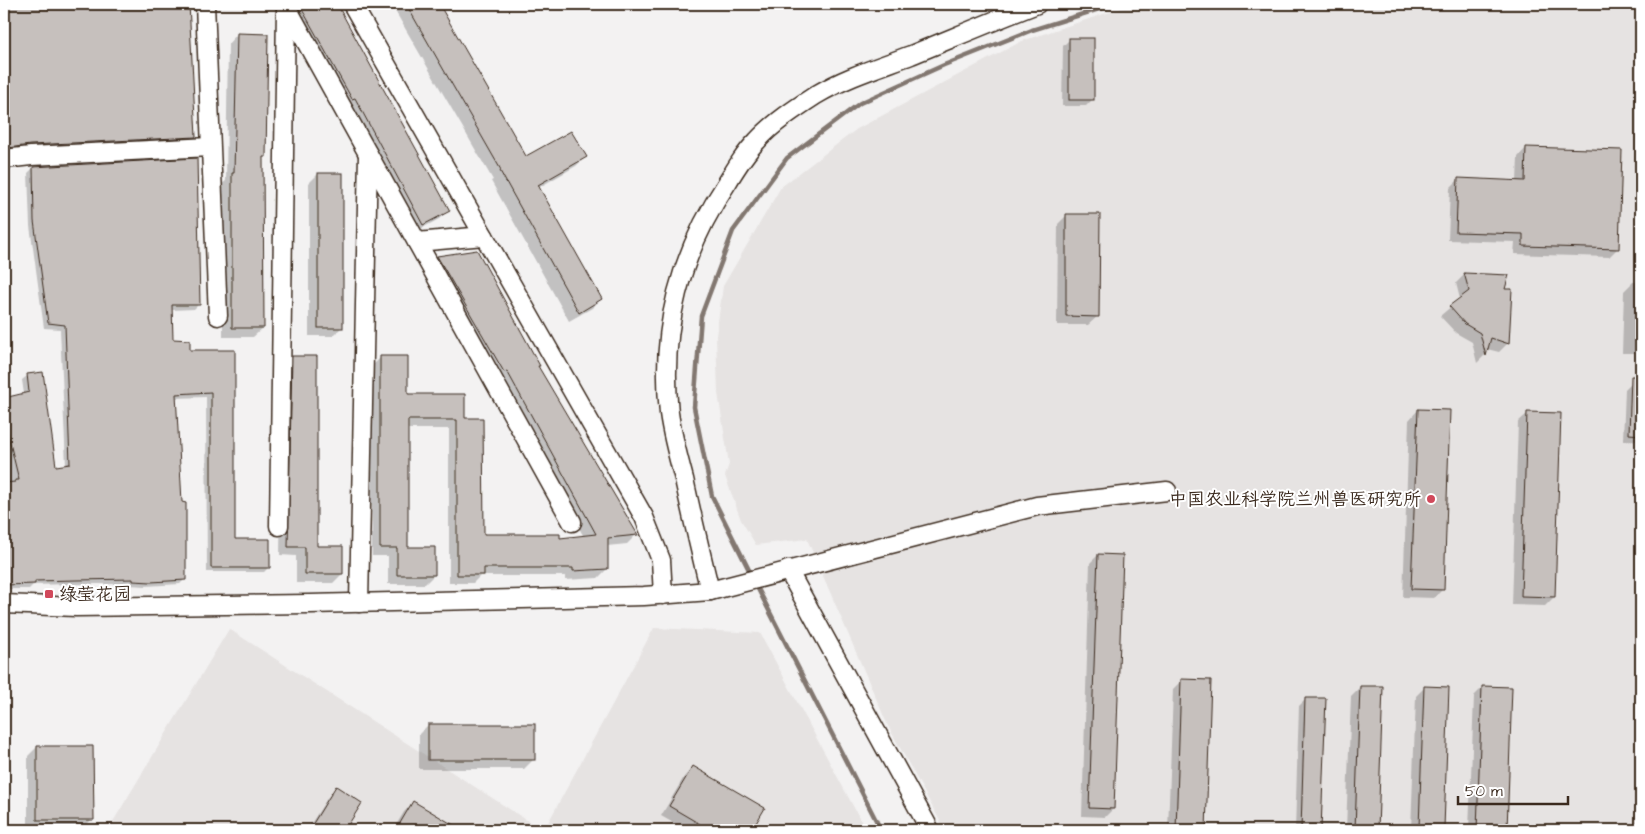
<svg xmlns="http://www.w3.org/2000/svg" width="1645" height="834" font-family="'Architects Daughter','LXGW WenKai TC',sans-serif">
  <rect width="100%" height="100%" fill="#f3f2f2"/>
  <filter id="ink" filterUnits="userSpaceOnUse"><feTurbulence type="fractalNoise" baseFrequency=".02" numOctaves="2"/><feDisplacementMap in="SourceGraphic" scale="10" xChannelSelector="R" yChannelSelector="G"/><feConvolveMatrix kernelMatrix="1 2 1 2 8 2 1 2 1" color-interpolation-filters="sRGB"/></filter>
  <g filter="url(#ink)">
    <g fill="#e6e3e2">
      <path d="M 1134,4 L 1641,4 L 1641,830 L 945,830 L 888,726 L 807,539 L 756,545 L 741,520 L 725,476 L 729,464 L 718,393 L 716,336 L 723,286 L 781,187 L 857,129 L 1022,41 Z"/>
      <path d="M 654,628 L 760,633 L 866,830 L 544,830 Z"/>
      <path d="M 229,629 L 542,830 L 108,830 Z"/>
    </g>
    <g fill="#0003">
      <path d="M 4,4 L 188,4 L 195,137 L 190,141 L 4,152 Z"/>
      <path d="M 285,4 L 336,4 L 448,210 L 439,219 L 413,233 Z"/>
      <path d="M 391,4 L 438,4 L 525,158 L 585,157 L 576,166 L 538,188 L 601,299 L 592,308 L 569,321 L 491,181 L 493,180 Z"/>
      <path d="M 237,34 L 265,156 L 262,159 L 263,328 L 253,337 L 223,337 L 223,183 L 226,181 L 228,44 Z"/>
      <path d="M 1070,39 L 1093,99 L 1086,106 L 1062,106 L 1063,46 Z"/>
      <path d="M 1526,148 L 1617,249 L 1609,257 L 1514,254 L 1515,242 L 1448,240 L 1450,188 L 1458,180 L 1517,182 L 1518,157 Z"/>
      <path d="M 33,168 L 199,304 L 194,309 L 171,310 L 172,340 L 189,351 L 234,351 L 234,540 L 269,567 L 264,572 L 207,572 L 206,397 L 175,398 L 185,579 L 180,584 L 146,586 L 129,585 L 129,584 L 71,584 L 33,585 L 29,589 L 4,589 L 4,400 L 24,394 L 22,380 L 27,376 L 55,467 L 66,466 L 60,329 L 44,328 L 30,226 L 28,173 Z"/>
      <path d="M 318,174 L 342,327 L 333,336 L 309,336 L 309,183 Z"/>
      <path d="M 1641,179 L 1641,353 L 1622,353 L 1624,291 L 1633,282 L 1636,282 L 1640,180 Z"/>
      <path d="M 1067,215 L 1098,316 L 1088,325 L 1057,325 L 1058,224 Z"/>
      <path d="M 476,251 L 539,366 L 537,367 L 636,535 L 627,544 L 607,546 L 607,569 L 598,578 L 565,580 L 565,576 L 480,576 L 473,583 L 449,583 L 449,429 L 407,429 L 407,548 L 434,575 L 425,584 L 388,584 L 388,556 L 372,556 L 371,367 L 380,358 L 407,395 L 464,419 L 482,535 L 559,539 L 584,537 L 498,380 L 429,266 L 437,257 Z"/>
      <path d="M 1465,274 L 1504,290 L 1508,343 L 1499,352 L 1487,349 L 1485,355 L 1477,363 L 1472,342 L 1456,333 L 1440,316 L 1460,299 L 1456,283 Z"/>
      <path d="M 292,357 L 316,547 L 342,574 L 333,583 L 296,583 L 296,556 L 280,555 L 283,366 Z"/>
      <path d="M 1632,382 L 1641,382 L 1641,441 L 1623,440 L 1625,389 Z"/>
      <path d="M 1418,410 L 1443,589 L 1434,598 L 1403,597 L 1409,420 Z"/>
      <path d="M 1528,413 L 1554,597 L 1545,606 L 1512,605 L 1518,422 Z"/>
      <path d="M 1098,555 L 1113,809 L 1105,817 L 1082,816 L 1090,563 Z"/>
      <path d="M 1182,680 L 1209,681 L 1204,830 L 1168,830 L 1173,689 Z"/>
      <path d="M 1360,687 L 1381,688 L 1376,830 L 1346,830 L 1351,696 Z"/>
      <path d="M 1425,687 L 1443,828 L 1441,830 L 1411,830 L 1416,696 Z"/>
      <path d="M 1483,687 L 1510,688 L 1505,830 L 1469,830 L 1474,696 Z"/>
      <path d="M 1306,699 L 1324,700 L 1320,830 L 1295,830 L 1299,706 Z"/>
      <path d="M 428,725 L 533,760 L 524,769 L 419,769 L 419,734 Z"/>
      <path d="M 37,747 L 92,819 L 83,829 L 28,829 L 28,756 Z"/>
      <path d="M 693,767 L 763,809 L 751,830 L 686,830 L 661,816 L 684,777 Z"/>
      <path d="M 337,788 L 360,803 L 343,830 L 307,830 L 328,797 Z"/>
      <path d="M 413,803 L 460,830 L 393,830 L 404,812 Z"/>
    </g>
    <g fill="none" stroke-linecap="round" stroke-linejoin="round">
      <g stroke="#827770" stroke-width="4.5">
        <path d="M 752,576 L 712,496 L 694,407 L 701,316 L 733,231 L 787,158 L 860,103 L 944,65 L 1032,30 L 1115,4"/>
        <path d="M 755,583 L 881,830"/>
      </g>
    </g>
    <g fill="#c6c0bd" stroke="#3b2a1e">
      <path d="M 4,4 L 189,4 L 196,137 L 30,145 L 8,148 L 4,59 Z"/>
      <path d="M 299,4 L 337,4 L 450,211 L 423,225 L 355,98 L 352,99 Z"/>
      <path d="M 406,4 L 439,4 L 526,156 L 571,131 L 587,157 L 538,185 L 602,299 L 579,313 L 500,171 L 501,170 Z"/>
      <path d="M 237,33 L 268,34 L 266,157 L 263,157 L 264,328 L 232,328 L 232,173 L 234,173 Z"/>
      <rect x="1069" y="38" width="25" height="62"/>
      <path d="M 1526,147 L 1622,150 L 1619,249 L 1523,246 L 1523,234 L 1456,232 L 1458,178 L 1525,181 Z"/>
      <path d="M 197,158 L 200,305 L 172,305 L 173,339 L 190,340 L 190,350 L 235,350 L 235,539 L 270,539 L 270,568 L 211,568 L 211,392 L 176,394 L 182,502 L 186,503 L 186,580 L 151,582 L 133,581 L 133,579 L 76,580 L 35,581 L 35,584 L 4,585 L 4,483 L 15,482 L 15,480 L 19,480 L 4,418 L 4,398 L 29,392 L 27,374 L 43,372 L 56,466 L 70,464 L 65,325 L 48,323 L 34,221 L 33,167 Z"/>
      <rect x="318" y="173" width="25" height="155"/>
      <path d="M 1066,214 L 1100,214 L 1099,317 L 1066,316 Z"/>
      <path d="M 477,250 L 540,366 L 538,366 L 638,535 L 608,538 L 608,569 L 573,571 L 573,568 L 484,568 L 484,575 L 457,575 L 457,420 L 408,420 L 408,547 L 435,547 L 435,575 L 397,575 L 397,548 L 380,548 L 380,356 L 408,356 L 408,394 L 465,394 L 465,418 L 483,418 L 484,534 L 560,534 L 560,538 L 596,534 L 507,371 L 504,372 L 437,256 Z"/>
      <path d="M 1464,273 L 1509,275 L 1505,289 L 1512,289 L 1509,344 L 1491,338 L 1486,356 L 1480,333 L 1465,324 L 1449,306 L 1469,291 Z"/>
      <path d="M 292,356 L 317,356 L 317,546 L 343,546 L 343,574 L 305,574 L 305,547 L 288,547 Z"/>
      <path d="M 1631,376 L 1641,376 L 1641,435 L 1629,434 Z"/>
      <path d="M 1418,409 L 1450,410 L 1444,590 L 1411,589 Z"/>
      <path d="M 1527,412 L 1561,413 L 1555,597 L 1521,596 Z"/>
      <path d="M 1098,554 L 1123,555 L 1114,809 L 1089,808 Z"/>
      <path d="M 1181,679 L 1211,680 L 1206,830 L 1176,830 Z"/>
      <path d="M 1360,686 L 1383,686 L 1378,830 L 1355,830 Z"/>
      <path d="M 1424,686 L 1449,687 L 1444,828 L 1419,828 Z"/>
      <path d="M 1482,686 L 1512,687 L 1507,830 L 1477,830 Z"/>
      <path d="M 1305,698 L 1326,698 L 1321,830 L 1301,830 Z"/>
      <rect x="428" y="724" width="107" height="36"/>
      <path d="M 37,746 L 93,746 L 94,820 L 37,820 Z"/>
      <path d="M 693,766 L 765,808 L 752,830 L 710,830 L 669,806 Z"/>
      <path d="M 336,786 L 362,803 L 345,830 L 309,830 Z"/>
      <path d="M 413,801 L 462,830 L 396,830 Z"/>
    </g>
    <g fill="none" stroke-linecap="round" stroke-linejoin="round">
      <g stroke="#3b2a1e" stroke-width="21">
        <g id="minor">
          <path d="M 205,4 L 218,316"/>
          <path d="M 285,4 L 572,522"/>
          <path d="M 352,4 L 644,517 L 661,560 L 663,595"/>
          <path d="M 4,159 L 31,156 L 210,147"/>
          <path d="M 417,242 L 484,236"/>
          <path d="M 279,526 L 286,6"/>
          <path d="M 788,570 L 930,830"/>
          <path d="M 710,591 C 701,554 692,516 684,479 C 678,457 672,435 669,413 C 660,328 680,254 727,183 C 736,168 745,153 757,141 C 773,123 796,108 816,95 C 846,77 879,67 911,55 C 953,38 995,20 1037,4"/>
          <path d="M 359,603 L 368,154"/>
          <path d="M 4,604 L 76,607 L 310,604 L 644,596 L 710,591 L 1037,506 L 1167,491"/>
        </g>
      </g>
      <use href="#minor" stroke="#fff" stroke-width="18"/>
    </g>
  </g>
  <g fill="#d1495b" stroke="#fff" stroke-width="2">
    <circle cx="1431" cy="499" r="5"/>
    <rect x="44" y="589" width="10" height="10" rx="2.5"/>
  </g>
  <g text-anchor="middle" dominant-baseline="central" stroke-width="4" stroke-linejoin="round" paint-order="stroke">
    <g font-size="18" fill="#3b2a1e" stroke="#fff" text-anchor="end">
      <text x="1421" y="499">中国农业科学院兰州兽医研究所</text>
      <text x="59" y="594" text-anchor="start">绿莹花园</text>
    </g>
  </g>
  <rect width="1645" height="834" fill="none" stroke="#fff" stroke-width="20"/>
  <rect x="10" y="10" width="1625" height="814" fill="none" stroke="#3b2a1e" stroke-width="2" filter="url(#ink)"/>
  <path d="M1458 796v8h110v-8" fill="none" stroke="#3b2a1e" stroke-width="2.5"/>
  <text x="1465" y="796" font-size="15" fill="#3b2a1e" stroke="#ffffff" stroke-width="4" paint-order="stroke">50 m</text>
</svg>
